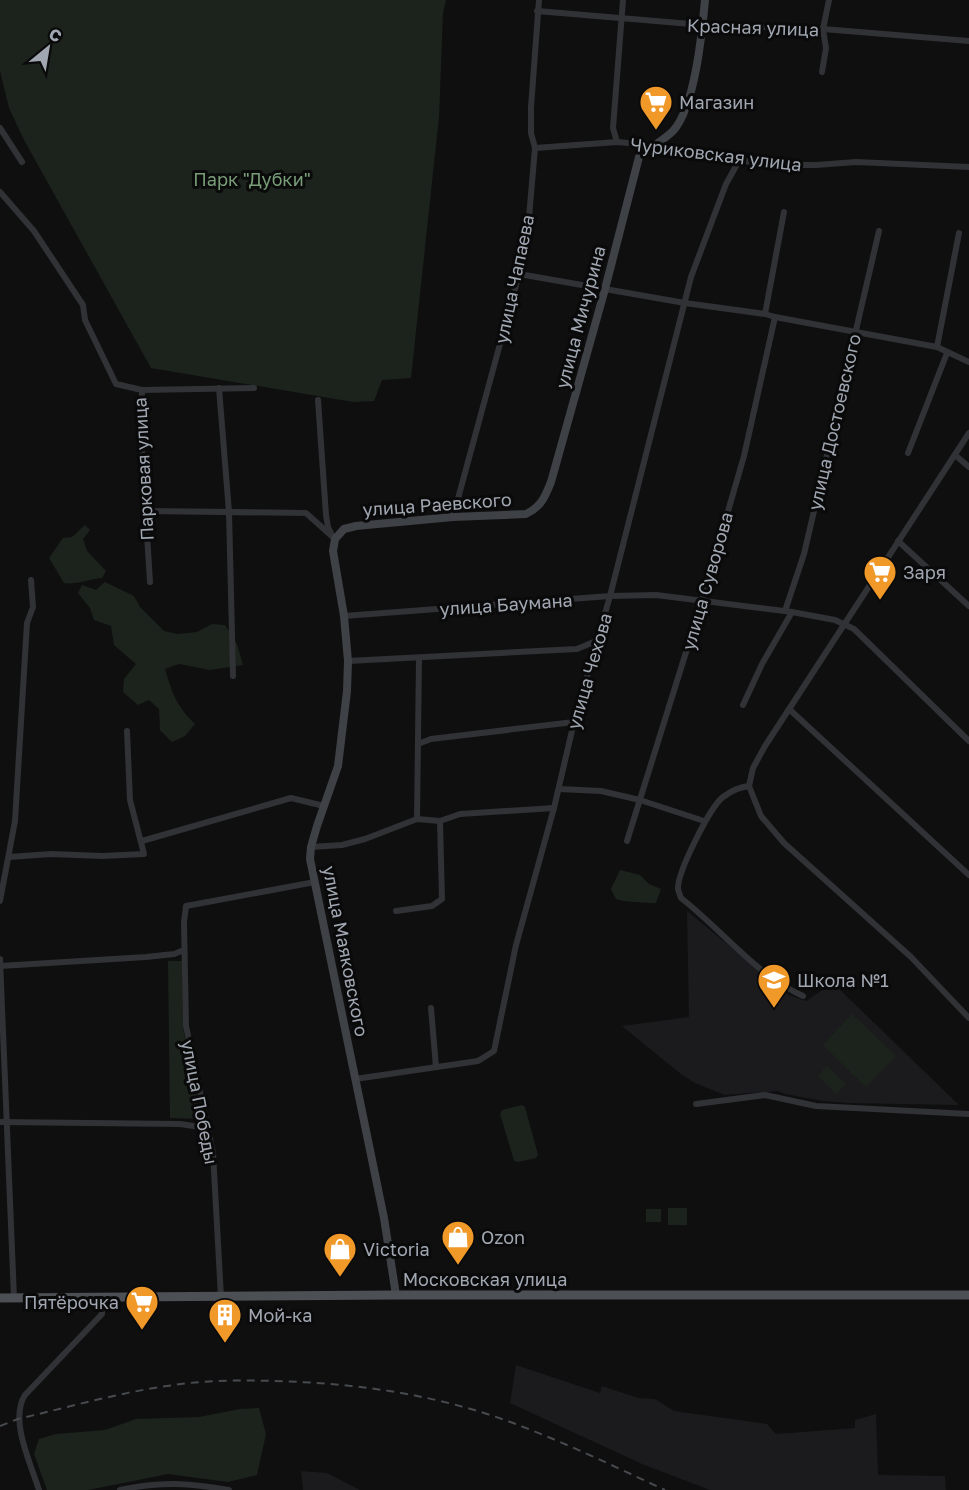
<svg xmlns="http://www.w3.org/2000/svg" width="969" height="1490" font-family="'Golos Text',sans-serif">
  <rect width="100%" height="100%" fill="#0f0f10"/>
  <g fill="#1b1b1d">
    <path d="M 687,911 L 789,995 L 806,1001 L 833,983 L 959,1105 L 848,1103 L 823,1101 L 785,1094 L 778,1091 L 725,1095 L 695,1083 L 682,1075 L 622,1026 L 689,1017 Z"/>
    <path d="M 516,1365 L 600,1393 L 602,1386 L 638,1398 L 655,1399 L 674,1411 L 767,1424 L 776,1434 L 855,1428 L 855,1420 L 876,1414 L 878,1475 L 945,1476 L 946,1490 L 710,1490 L 642,1464 L 510,1403 Z"/>
    <path d="M 301,1471 L 327,1473 L 360,1490 L 303,1490 Z"/>
  </g>
  <g fill="#1c231c">
    <path d="M 0,0 L 446,0 L 443,13 L 439,117 L 411,378 L 382,380 L 374,401 L 353,402 L 151,368 L 24,140 L 9,108 L 0,71 Z"/>
    <path d="M 85,525 L 90,530 L 83,539 L 87,551 L 106,571 L 102,578 C 89,579 76,585 64,583 L 49,558 L 63,538 L 72,537 Z"/>
    <path d="M 105,582 L 134,596 L 140,607 L 164,631 L 178,634 L 197,632 L 212,624 L 225,625 L 237,644 L 243,665 L 210,670 L 179,664 L 165,669 C 172,693 177,707 195,724 L 185,736 L 172,742 L 160,730 L 159,709 L 149,700 L 138,705 L 123,692 L 124,679 L 136,664 L 114,645 L 111,626 L 94,620 L 90,608 L 78,593 L 82,585 L 96,590 Z"/>
    <path d="M 620,870 L 640,875 L 649,884 L 661,889 L 656,903 C 647,903 623,902 616,899 L 611,889 Z"/>
    <path d="M 168,961 L 182,961 L 183,1028 L 202,1119 L 170,1118 Z"/>
    <path d="M 852,1014 L 896,1056 L 866,1087 L 823,1045 Z"/>
    <path d="M 827,1066 L 846,1084 L 836,1094 L 818,1076 Z"/>
    <path d="M 522,1105 L 525,1107 L 538,1155 L 536,1158 L 518,1162 L 514,1161 L 500,1114 L 502,1110 Z"/>
    <rect x="668" y="1208" width="19" height="17"/>
    <rect x="646" y="1209" width="15" height="13"/>
    <path d="M 259,1408 L 266,1434 L 257,1475 L 228,1482 L 168,1474 L 88,1490 L 47,1490 L 34,1454 L 39,1439 L 56,1434 L 105,1430 L 136,1419 L 199,1417 L 240,1409 Z"/>
  </g>
  <g fill="none" stroke-linecap="round" stroke-linejoin="round">
    <g stroke="#303235" stroke-width="6">
      <path d="M 537,11 L 703,25 L 823,29 L 969,41"/>
      <path d="M 822,72 L 826,48 L 823,29 L 829,0"/>
      <path d="M 0,128 L 22,162"/>
      <path d="M 617,142 L 613,128 L 623,0"/>
      <path d="M 535,148 L 617,142 L 652,145 L 673,152 L 777,165 L 816,165 L 856,162 L 969,167"/>
      <path d="M 0,192 L 34,231 L 83,305 L 85,320 L 116,384 L 142,390 L 254,388"/>
      <path d="M 519,274 L 685,303 L 765,314 L 775,317 L 937,347 L 969,362"/>
      <path d="M 765,314 L 784,212"/>
      <path d="M 937,347 L 959,233"/>
      <path d="M 219,388 L 229,512 L 233,676"/>
      <path d="M 142,390 L 141,437 L 150,582"/>
      <path d="M 318,400 L 326,515 L 328,527 L 331,533"/>
      <path d="M 908,453 L 947,353"/>
      <path d="M 955,455 L 969,467"/>
      <path d="M 146,511 L 306,513 L 335,539"/>
      <path d="M 453,517 L 519,274 L 528,229 L 535,148 L 531,133 L 531,107 L 539,0"/>
      <path d="M 898,541 L 969,606"/>
      <path d="M 785,611 L 804,554 L 879,231"/>
      <path d="M 344,616 L 610,596 L 656,595 L 792,612 L 835,620 L 854,629 L 969,741"/>
      <path d="M 348,661 L 577,649 L 596,641"/>
      <path d="M 743,705 L 762,664 L 792,612"/>
      <path d="M 789,709 L 969,875"/>
      <path d="M 418,744 L 431,739 L 574,722"/>
      <path d="M 749,786 L 753,768 L 765,746 L 969,433"/>
      <path d="M 749,786 L 761,816 L 784,843 L 911,957 L 969,1018"/>
      <path d="M 749,786 C 740,787 731,791 723,797 C 710,807 677,873 678,889 C 679,893 680,895 681,898 C 722,930 756,975 803,996"/>
      <path d="M 559,789 L 601,791 L 640,800 L 704,821"/>
      <path d="M 417,819 L 419,658"/>
      <path d="M 142,841 L 291,798 L 324,806"/>
      <path d="M 627,841 L 702,601 L 744,456 L 775,317"/>
      <path d="M 311,847 L 342,845 L 365,839 L 417,819 L 440,821 L 460,814 L 554,808"/>
      <path d="M 9,857 L 51,854 L 102,856 L 144,854 L 130,800 L 127,731"/>
      <path d="M 0,901 L 15,821 L 27,623 L 33,607 L 31,580"/>
      <path d="M 396,911 L 432,906 L 442,899 L 440,821"/>
      <path d="M 0,959 L 14,1298"/>
      <path d="M 0,966 L 146,957 L 174,954 L 184,950"/>
      <path d="M 431,1008 L 436,1067"/>
      <path d="M 355,1079 L 478,1061 L 494,1051 L 516,945 L 554,808 L 574,722 L 610,596 L 691,277 L 726,184 L 740,159"/>
      <path d="M 696,1104 L 765,1095 L 816,1106 L 969,1114"/>
      <path d="M 0,1122 L 180,1124 L 207,1128"/>
      <path d="M 221,1297 L 213,1153 L 186,1026 L 184,922 L 186,906 L 315,882"/>
      <path d="M 39,1490 C 31,1464 9,1420 25,1395 L 102,1314 L 102,1297"/>
      <path d="M 120,1490 C 161,1481 188,1483 229,1490"/>
    </g>
    <path stroke="#3e4145" stroke-width="8" d="M 396,1295 L 384,1218 L 310,859 L 311,847 L 317,826 L 338,766 L 347,691 L 348,661 L 344,616 L 333,551 L 335,539 L 344,529 L 356,526 L 453,517 L 526,514 C 541,507 545,497 551,482 L 605,289 L 639,157 C 649,148 664,140 673,131 C 695,107 702,33 705,0"/>
    <path stroke="#4c4f54" stroke-width="9" d="M 0,1298 L 396,1295 L 969,1295"/>
    <path stroke="#474a4e" stroke-width="2" stroke-dasharray="8 6" stroke-linecap="butt" d="M 0,1426 L 18,1419 C 69,1407 121,1392 174,1385 C 207,1380 241,1380 274,1381 C 351,1383 428,1393 502,1419 C 558,1439 611,1465 665,1490"/>
  </g>
  <defs>
    <g id="supermarket-pin" transform="scale(1.725)"><path d="M0 17L-7.5 6A9.5 9.5 0 1 1 7.5 6Z" fill="#f09828" stroke="#0a0a0b"/><path d="M-6-5.5h2.5l.6 2H6L4.5 2H-2.5L-4.4-4H-6ZM-1.5 3.2a1.3 1.3 0 1 0 .1 0ZM3 3.2a1.3 1.3 0 1 0 .1 0Z" fill="#fff"/></g>
    <g id="school-pin" transform="scale(1.725)"><path d="M0 17L-7.5 6A9.5 9.5 0 1 1 7.5 6Z" fill="#f09828" stroke="#0a0a0b"/><path d="M0-5L7-2L0 1L-7-2ZM-4 1L0 2.5L4 1V4Q0 6-4 4Z" fill="#fff"/></g>
    <g id="shop-pin" transform="scale(1.725)"><path d="M0 17L-7.5 6A9.5 9.5 0 1 1 7.5 6Z" fill="#f09828" stroke="#0a0a0b"/><path d="M-5-2.5h2.3a2.7 3.5 0 0 1 5.4 0H5L5.5 6h-11ZM-1.5-2.5h3a1.5 2.3 0 0 0-3 0Z" fill="#fff"/></g>
    <g id="building-pin" transform="scale(1.725)"><path d="M0 17L-7.5 6A9.5 9.5 0 1 1 7.5 6Z" fill="#f09828" stroke="#0a0a0b"/><path d="M-4-6H4V6H1V3H-1V6H-4ZM-2.5-4.3h1.7v1.8h-1.7ZM.8-4.3h1.7v1.8H.8ZM-2.5-1h1.7V.8h-1.7ZM.8-1h1.7V.8H.8Z" fill="#fff"/></g>
  </defs>
  <g fill-rule="evenodd">
    <use href="#supermarket-pin" x="656" y="102"/>
    <use href="#supermarket-pin" x="880" y="572"/>
    <use href="#school-pin" x="774" y="980"/>
    <use href="#shop-pin" x="458" y="1237"/>
    <use href="#shop-pin" x="340" y="1249"/>
    <use href="#supermarket-pin" x="142" y="1302"/>
    <use href="#building-pin" x="225" y="1315"/>
  </g>
  <g text-anchor="middle" dominant-baseline="central" stroke-width="6" stroke-linejoin="round" paint-order="stroke">
    <g font-size="18" fill="#a0a7b1" stroke="#0a0a0b">
      <text transform="translate(753 27) rotate(2)">Красная улица</text>
      <text transform="translate(716 154) rotate(7)">Чуриковская улица</text>
      <text transform="translate(514 279) rotate(-78)">улица Чапаева</text>
      <text transform="translate(580 317) rotate(-75)">улица Мичурина</text>
      <text transform="translate(834 422) rotate(-77)">улица Достоевского</text>
      <text transform="translate(143 469) rotate(-93)">Парковая улица</text>
      <text transform="translate(437 504) rotate(-4)">улица Раевского</text>
      <text transform="translate(707 581) rotate(-74)">улица Суворова</text>
      <text transform="translate(506 604) rotate(-4)">улица Баумана</text>
      <text transform="translate(589 671) rotate(-74)">улица Чехова</text>
      <text transform="translate(346 951) rotate(79)">улица Маяковского</text>
      <text transform="translate(200 1102) rotate(79)">улица Победы</text>
      <text x="485" y="1279">Московская улица</text>
    </g>
    <g font-size="18" fill="#a0a7b1" stroke="#0a0a0b" text-anchor="start">
      <text x="679" y="102">Магазин</text>
      <text x="903" y="572">Заря</text>
      <text x="797" y="980">Школа №1</text>
      <text x="481" y="1237">Ozon</text>
      <text x="363" y="1249">Victoria</text>
      <text x="119" y="1302" text-anchor="end">Пятёрочка</text>
      <text x="248" y="1315">Мой-ка</text>
    </g>
    <g font-size="18" fill="#789d77" stroke="#0a0a0b">
      <text x="252" y="179">Парк "Дубки"</text>
    </g>
  </g>
  <g transform="translate(48 48) rotate(30)" stroke="#0a0a0b" stroke-width="4.5" paint-order="stroke">
  <path d="M0-4.5L10 22L0 15L-10 22Z" fill="#a0a7b1"/>
  <text y="-9" font-size="16" font-weight="bold" text-anchor="middle" fill="#a0a7b1">С</text>
  </g>
</svg>
